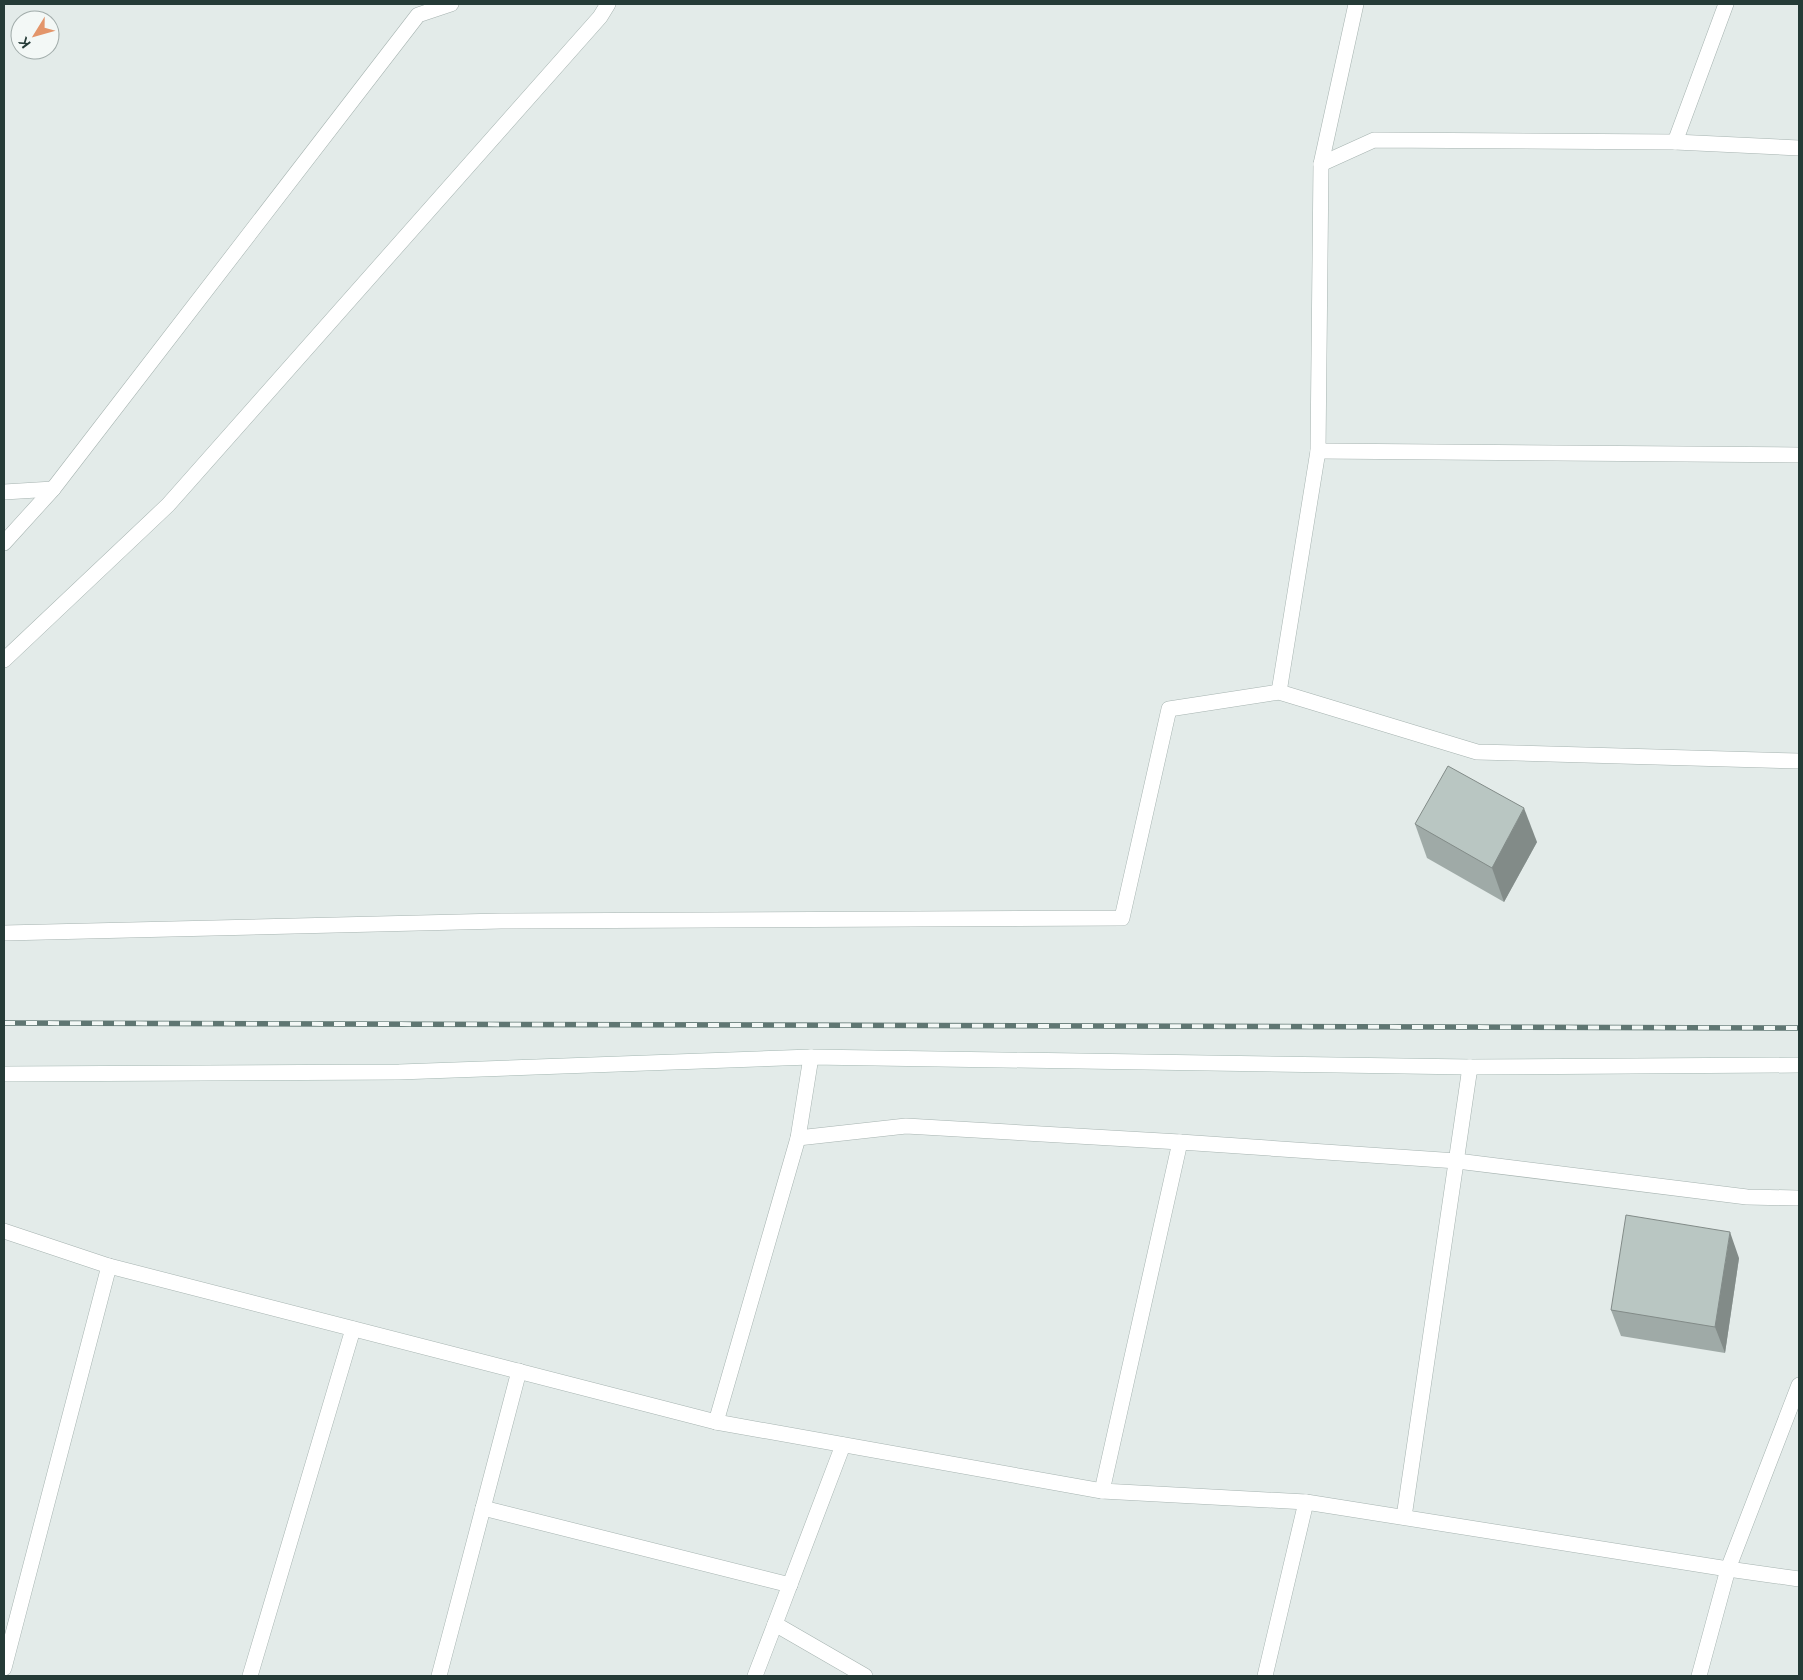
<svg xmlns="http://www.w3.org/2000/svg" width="1803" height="1680" font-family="Raleway,sans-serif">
  <rect width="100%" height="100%" fill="#e3ebe9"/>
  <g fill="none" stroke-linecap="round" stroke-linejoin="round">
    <g stroke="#a6b3b0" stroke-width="16">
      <g id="minor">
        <path d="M 1675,142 L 1726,4"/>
        <path d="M 1321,164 L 1374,140 L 1675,142 L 1799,148"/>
        <path d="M 1318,451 L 1799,455"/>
        <path d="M 4,492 L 53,489"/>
        <path d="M 4,543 L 53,489 L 418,15 L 451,4"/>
        <path d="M 4,660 L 168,505 L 600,17 L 608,4"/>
        <path d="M 1279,692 L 1318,451 L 1321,164 L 1356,4"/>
        <path d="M 4,933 L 501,921 L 1122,918 L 1169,709 L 1279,692 L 1477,752 L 1799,761"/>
        <path d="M 811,1057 L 798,1138 L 716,1422 L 1102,1491"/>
        <path d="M 798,1138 L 906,1126 L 1180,1142 L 1457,1161 L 1747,1197 L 1797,1198"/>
        <path d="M 1180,1142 L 1102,1491 L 1306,1502"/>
        <path d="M 4,1231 L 109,1266"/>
        <path d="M 1799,1385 L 1728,1569 L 1799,1579"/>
        <path d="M 843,1445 L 775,1624 L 865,1676"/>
        <path d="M 483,1508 L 790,1585"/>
        <path d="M 1404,1517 L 1470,1067"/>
        <path d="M 4,1668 L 109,1266 L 716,1422"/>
        <path d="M 250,1676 L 353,1329"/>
        <path d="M 439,1676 L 519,1371"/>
        <path d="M 755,1676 L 775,1624"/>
        <path d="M 1265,1676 L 1306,1502 L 1728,1569 L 1699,1676"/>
      </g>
    </g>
    <g stroke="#a3b6b1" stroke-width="16">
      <path id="secondary" d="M 4,1074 L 399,1072 L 811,1057 L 1470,1067 L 1799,1065"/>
    </g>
    <use href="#minor" stroke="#fff" stroke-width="15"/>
    <use href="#secondary" stroke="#fff" stroke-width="15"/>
    <g stroke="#5f7672" stroke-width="5.5">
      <path id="rail" d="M 4,1023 L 1799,1028"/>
    </g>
    <use href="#rail" stroke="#f3f8f6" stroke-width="4" stroke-dasharray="11" stroke-linecap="butt"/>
  </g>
  <g fill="#9faaa7">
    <path d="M 1415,824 L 1537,842 L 1504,902 L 1427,858 Z"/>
    <path d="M 1739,1258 L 1725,1353 L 1621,1336 L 1611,1310 Z"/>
  </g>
  <g fill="#828b88">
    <path d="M 1524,808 L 1537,842 L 1504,902 L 1492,868 Z"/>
    <path d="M 1730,1232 L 1739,1258 L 1725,1353 L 1715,1327 Z"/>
  </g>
  <g fill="#b9c6c2" stroke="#828b88">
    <path d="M 1448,766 L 1524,808 L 1492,868 L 1415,824 Z"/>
    <path d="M 1626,1215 L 1730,1232 L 1715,1327 L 1611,1310 Z"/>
  </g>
  <rect width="1803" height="1680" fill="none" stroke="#253b37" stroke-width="10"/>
  <g transform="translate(35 35) rotate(233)"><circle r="24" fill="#f3f8f6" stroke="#a1acaa"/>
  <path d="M0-4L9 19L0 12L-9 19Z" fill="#e3956a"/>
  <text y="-8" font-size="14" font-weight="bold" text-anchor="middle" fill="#253b37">K</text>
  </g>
</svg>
